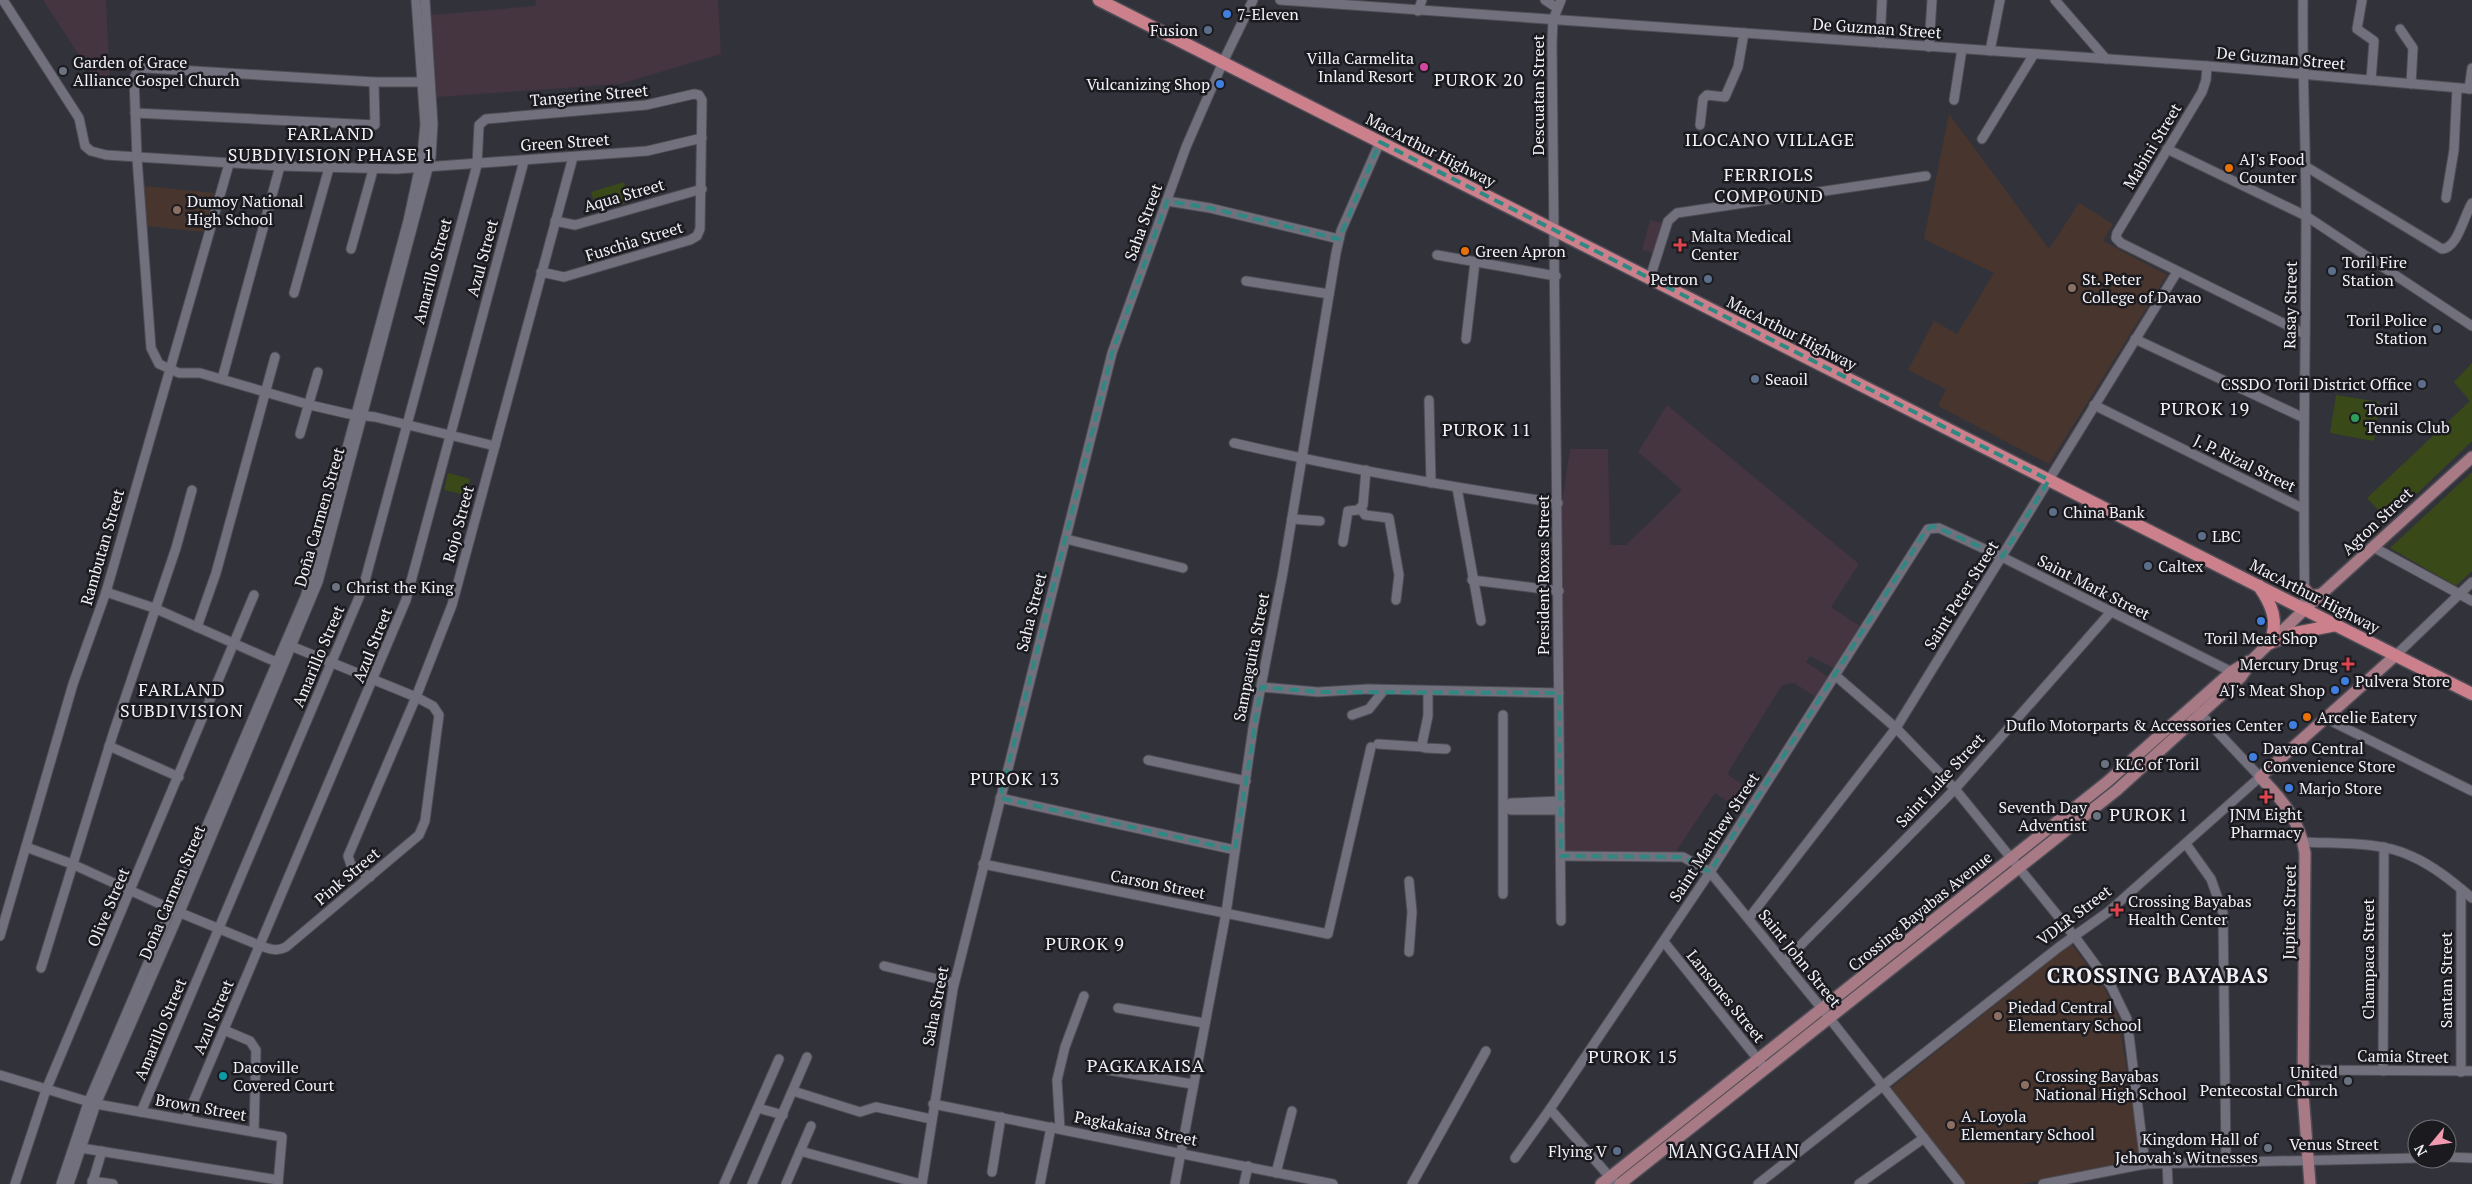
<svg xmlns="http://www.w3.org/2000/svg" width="2472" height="1184" font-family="'PT Serif',serif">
  <rect width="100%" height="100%" fill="#32323b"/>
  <g fill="#443541">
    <path d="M 43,0 L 106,0 L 110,84 L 98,84 Z"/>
    <path d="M 536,0 L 718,0 L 721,54 L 620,84 L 437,97 L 431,15 L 535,6 Z"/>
    <path d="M 1650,220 L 1662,223 L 1654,253 L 1642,250 Z"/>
    <path d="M 1667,405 L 1859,564 L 1831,607 L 1860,626 L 1834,668 L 1810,656 L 1806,662 L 1828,677 L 1816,697 L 1794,683 L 1782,685 L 1727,774 L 1754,792 L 1742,811 L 1715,793 L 1674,854 L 1565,852 L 1562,502 L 1570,449 L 1608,449 L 1610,545 L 1626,545 L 1682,490 L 1638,452 Z"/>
  </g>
  <g fill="#48362e">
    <path d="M 1949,114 L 2049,249 L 2079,203 L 2113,224 L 2103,241 L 2167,275 L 2049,464 L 1938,406 L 1946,389 L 1908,370 L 1934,321 L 1957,334 L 1994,273 L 1924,239 Z"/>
    <path d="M 144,186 L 214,193 L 204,232 L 146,226 Z"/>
    <path d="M 2071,944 L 2104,987 L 2118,1016 L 2141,1161 L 2023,1184 L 1965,1184 L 1891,1088 Z"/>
  </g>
  <g fill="#3a4918">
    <path d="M 624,182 L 630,202 L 597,211 L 591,192 Z"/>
    <path d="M 2472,363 L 2472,441 L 2388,521 L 2367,498 L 2470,401 L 2454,382 Z"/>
    <path d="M 2336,395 L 2380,402 L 2374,441 L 2330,433 Z"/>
    <path d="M 2472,472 L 2472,571 L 2456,586 L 2390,548 Z"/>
    <path d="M 448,473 L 470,479 L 466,495 L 444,490 Z"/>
  </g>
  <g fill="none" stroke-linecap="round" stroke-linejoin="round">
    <g stroke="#4e4d55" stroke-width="11">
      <g id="minor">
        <path d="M 3,0 L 79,118 L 85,146 L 91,151 L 106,155 L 280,166 L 397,169 L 647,151 L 702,138"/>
        <path d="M 1280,0 L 2207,66 L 2472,89"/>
        <path d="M 1545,0 L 1557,8"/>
        <path d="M 2055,0 L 2106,59"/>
        <path d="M 2303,0 C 2302,72 2306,144 2306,216 C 2306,347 2302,478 2305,609"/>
        <path d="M 2362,0 L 2357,29 L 2374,41 L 2371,80"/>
        <path d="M 1418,11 L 1422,0"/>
        <path d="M 2400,29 L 2413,48 L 2411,84"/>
        <path d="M 1880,43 L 1882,0"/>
        <path d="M 1929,47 L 1932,0"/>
        <path d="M 1990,51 L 2000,0"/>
        <path d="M 2207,66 L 2206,80 L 2202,92 L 2117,233 L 2116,238 L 2121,243 L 2305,334"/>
        <path d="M 426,82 L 374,82 L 146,68 L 137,72 L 134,78 L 137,158 L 151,348 L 159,364 L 179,373 L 200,373 L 310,405 L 349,414 L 375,417 L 495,446"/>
        <path d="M 2469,89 L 2472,68"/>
        <path d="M 1954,100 L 1962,49"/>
        <path d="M 135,113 L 375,125 L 374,82"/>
        <path d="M 1700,125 L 1703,99 L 1707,95 L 1725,97 L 1738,67 L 1744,33"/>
        <path d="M 1982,139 L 2034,54"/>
        <path d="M 2167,149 L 2306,216 L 2472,326"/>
        <path d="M 2305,166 L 2442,249 C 2458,248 2464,215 2472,203"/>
        <path d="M 2446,198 L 2454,150 L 2457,88"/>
        <path d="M 1167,201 L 1210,208 L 1339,239"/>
        <path d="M 555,221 L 575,225 L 702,189"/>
        <path d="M 351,249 L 373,170"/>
        <path d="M 1437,255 L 1556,276"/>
        <path d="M 1650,278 L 1668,221 L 1677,213 L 1926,176"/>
        <path d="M 1246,281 L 1329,294"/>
        <path d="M 294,293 L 329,168"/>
        <path d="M 1466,339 L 1475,262"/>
        <path d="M 2135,339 L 2304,418"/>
        <path d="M 222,379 L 280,166"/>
        <path d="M 1429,400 L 1431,483"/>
        <path d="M 2094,405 L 2302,508"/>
        <path d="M 300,434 L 318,372"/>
        <path d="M 1234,443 C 1341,468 1450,487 1558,503"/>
        <path d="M 1457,488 L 1481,621"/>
        <path d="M 1361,509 L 1365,515 L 1389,518 L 1399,575 L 1396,600"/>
        <path d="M 1292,519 L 1320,521"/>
        <path d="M 1066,539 L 1183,568"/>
        <path d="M 1343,542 L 1348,511 L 1358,510 L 1363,505 L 1366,470"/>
        <path d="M 2373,547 L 2472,601"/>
        <path d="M 1472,580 L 1559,591"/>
        <path d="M 106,592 L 154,608 L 276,662"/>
        <path d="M 197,627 L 216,573 L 275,357"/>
        <path d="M 2396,655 L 2472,582"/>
        <path d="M 1836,676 L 1896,728 L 1955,789 L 2075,937 L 2111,986 L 2127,1019 L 2145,1164"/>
        <path d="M 1261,687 L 1318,692 L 1368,689 L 1559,693"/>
        <path d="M 1428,692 L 1428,716 L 1422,744 L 1425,748 L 1446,749"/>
        <path d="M 1352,715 L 1369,709 L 1384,690"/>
        <path d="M 1503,715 L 1503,894"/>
        <path d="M 2325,718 L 2472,791"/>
        <path d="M 1378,744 L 1423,747"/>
        <path d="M 109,746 L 179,777"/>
        <path d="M 1148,760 L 1246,781"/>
        <path d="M 1000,798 L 1235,850"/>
        <path d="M 1560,801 L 1511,803 L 1504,806 L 1511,810 L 1560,810"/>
        <path d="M 2304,842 C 2338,844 2379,841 2411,856 C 2434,866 2453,882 2472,898"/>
        <path d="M 2186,844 L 2211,879 L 2223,913 L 2226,1161"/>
        <path d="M 26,847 L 72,864 L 171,909 L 261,946 C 270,949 277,952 286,947 L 419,835 L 425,821 L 439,715 L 433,706 L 416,697 L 286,644"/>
        <path d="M 1561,856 L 1683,857 L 1710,872 L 1823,1010 L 1960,1184"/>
        <path d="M 983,864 L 1328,934 L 1371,747"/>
        <path d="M 370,877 L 351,865 L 348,856 L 416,697 L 452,605 L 573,157"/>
        <path d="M 1749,918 L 1896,728 L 2177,272"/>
        <path d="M 1561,921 L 1552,44 L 1553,20 L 1561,0"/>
        <path d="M 0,936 L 73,684 L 106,592 L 229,164"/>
        <path d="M 1664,942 L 1761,1063"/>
        <path d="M 1409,952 L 1412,912 L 1409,881"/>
        <path d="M 1784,962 L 1955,789 L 2110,613"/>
        <path d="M 884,966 L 954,983"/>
        <path d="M 41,968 L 113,734 L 176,548 L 192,490"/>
        <path d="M 1118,1008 L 1204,1023"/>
        <path d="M 224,1030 L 250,1041 L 256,1050 L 254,1132"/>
        <path d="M 1108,1070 L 1192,1084"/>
        <path d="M 2303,1070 L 2472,1071"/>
        <path d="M 2383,1071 L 2384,847"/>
        <path d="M 2461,1072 L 2461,889"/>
        <path d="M 0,1075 L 96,1104 L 282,1137 L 278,1184"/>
        <path d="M 793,1091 L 860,1112 L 876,1107 L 931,1119"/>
        <path d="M 933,1104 L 1333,1184"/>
        <path d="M 758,1108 L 783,1115"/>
        <path d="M 1550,1109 L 1616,1184"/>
        <path d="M 141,1112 L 363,588 L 477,165 L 479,125 L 486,119 L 646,105 L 694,94 L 699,95 L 702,100 L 700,229 L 697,236 L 690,240 L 564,277 L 541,272"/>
        <path d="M 186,1119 L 406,600 L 524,161"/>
        <path d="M 1060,1129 L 1057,1080 L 1065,1047 L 1084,996"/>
        <path d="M 81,1148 L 278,1180"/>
        <path d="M 800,1151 L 921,1184"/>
        <path d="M 2447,1157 L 2472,1158"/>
        <path d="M 1515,1158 L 1550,1109 L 1710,872 L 1928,529 L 1939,528 L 2002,557 L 2236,674"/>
        <path d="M 2167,1163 L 2168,1184"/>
        <path d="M 992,1172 L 1001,1117"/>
        <path d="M 1276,1173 L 1292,1111"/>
        <path d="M 92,1181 L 113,1184"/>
        <path d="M 15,1184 L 46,1090 L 254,595"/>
        <path d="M 61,1184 L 88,1103 L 305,597 L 315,567 L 408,221 L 422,156 L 425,124 L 416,0"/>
        <path d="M 69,1184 L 96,1104 L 180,912 L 318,582 L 431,157 L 433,124 L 425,0"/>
        <path d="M 92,1184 L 102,1151"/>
        <path d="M 724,1184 L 779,1059"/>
        <path d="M 752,1184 L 807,1057"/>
        <path d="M 786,1184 L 811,1126"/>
        <path d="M 922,1184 L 953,989 L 1112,353 L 1186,147 L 1223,62 L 1253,0"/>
        <path d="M 1040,1184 L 1051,1127"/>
        <path d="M 1175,1184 L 1226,913 L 1253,728 L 1283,572 L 1336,253 L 1341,231 L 1380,142"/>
        <path d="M 1244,1184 L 1248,1166"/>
        <path d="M 1412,1184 L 1486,1051"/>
        <path d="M 1758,1184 L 2059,947 L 2108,912 L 2260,777 L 2196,709"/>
        <path d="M 1859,1184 L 1924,1138"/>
        <path d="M 2043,1184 L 2145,1164 L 2417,1158"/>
      </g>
    </g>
    <g stroke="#4e4d55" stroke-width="14">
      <g id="major">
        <path d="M 2305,589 L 2311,596 L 2322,594"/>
        <path d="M 1601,1184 L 2107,782 L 2231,672 L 2249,661"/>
        <path d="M 1620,1184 L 2117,790 L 2241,677 L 2254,658 L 2305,609 L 2472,457"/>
        <path d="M 2310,1184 L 2303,1094 L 2305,853 C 2300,821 2282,799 2260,777 L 2396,655"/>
      </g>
    </g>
    <g stroke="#4e4d55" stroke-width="15">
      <g id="highway">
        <path d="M 1099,0 L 2472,694"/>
        <path d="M 2259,586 C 2272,605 2279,621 2270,643"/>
        <path d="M 2270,643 L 2295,633 L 2336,625"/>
      </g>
    </g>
    <use href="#minor" stroke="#71707c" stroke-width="9"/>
    <use href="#major" stroke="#a87a86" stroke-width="11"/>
    <use href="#highway" stroke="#cc808c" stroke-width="12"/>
  </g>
  <path fill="none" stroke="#318883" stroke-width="4" stroke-dasharray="10 6" stroke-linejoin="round" d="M 1380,142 L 2049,480 L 2002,557 L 1939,528 L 1932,526 L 1925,532 L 1710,872 L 1683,857 L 1561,856 L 1559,693 L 1318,692 L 1261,687 L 1235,850 L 1000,798 L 1112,353 L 1167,201 L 1210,208 L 1339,239 Z"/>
  <g fill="#3f7fe0" stroke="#1a1a1f" stroke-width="2">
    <circle cx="1227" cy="14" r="5"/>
    <circle cx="1220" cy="84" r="5"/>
    <circle cx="2261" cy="621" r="5"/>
    <circle cx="2345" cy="681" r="5"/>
    <circle cx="2335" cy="690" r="5"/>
    <circle cx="2293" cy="725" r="5"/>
    <circle cx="2253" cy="757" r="5"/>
    <circle cx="2289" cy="788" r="5"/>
  </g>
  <g fill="#5c6f8a" stroke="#1a1a1f" stroke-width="2">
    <circle cx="1208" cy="30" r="5"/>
    <circle cx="2332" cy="271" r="5"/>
    <circle cx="1708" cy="279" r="5"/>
    <circle cx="2437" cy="329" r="5"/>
    <circle cx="1755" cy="379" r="5"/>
    <circle cx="2422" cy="384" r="5"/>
    <circle cx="2053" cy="512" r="5"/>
    <circle cx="2202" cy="536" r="5"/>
    <circle cx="2148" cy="566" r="5"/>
    <circle cx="1617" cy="1151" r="5"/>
  </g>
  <circle fill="#d1479c" stroke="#1a1a1f" stroke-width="2" cx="1424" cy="67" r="5"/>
  <g fill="#6b7280" stroke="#1a1a1f" stroke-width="2">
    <circle cx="63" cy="71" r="5"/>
    <circle cx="336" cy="587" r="5"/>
    <circle cx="2105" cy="764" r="5"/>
    <circle cx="2097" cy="816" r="5"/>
    <circle cx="2348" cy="1081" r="5"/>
    <circle cx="2268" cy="1148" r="5"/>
  </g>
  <g fill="#e8710a" stroke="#1a1a1f" stroke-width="2">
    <circle cx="2229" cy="168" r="5"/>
    <circle cx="1465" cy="251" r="5"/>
    <circle cx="2307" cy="717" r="5"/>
  </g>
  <g fill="#8d6e63" stroke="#1a1a1f" stroke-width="2">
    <circle cx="177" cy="210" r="5"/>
    <circle cx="2072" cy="288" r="5"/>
    <circle cx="1998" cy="1016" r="5"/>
    <circle cx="2025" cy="1085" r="5"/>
    <circle cx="1951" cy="1125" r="5"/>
  </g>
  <g fill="#e0444e" stroke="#1a1a1f" stroke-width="2">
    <path d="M1677.5 237.5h5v5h5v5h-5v5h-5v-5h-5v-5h5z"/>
    <path d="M2345.5 656.5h5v5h5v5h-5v5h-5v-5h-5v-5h5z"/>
    <path d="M2263.5 789.5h5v5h5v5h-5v5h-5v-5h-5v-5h5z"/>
    <path d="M2114.5 902.5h5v5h5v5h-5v5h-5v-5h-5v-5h5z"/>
  </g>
  <circle fill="#2e9e5b" stroke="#1a1a1f" stroke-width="2" cx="2355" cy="418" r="5"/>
  <circle fill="#0f9aa8" stroke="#1a1a1f" stroke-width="2" cx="223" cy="1076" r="5"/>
  <g text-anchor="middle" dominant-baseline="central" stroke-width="5" stroke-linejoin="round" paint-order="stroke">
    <g font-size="16" fill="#f2f1f8" stroke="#1a1a1f" text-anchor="start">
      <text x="1237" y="14">7-Eleven</text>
      <text x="1198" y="30" text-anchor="end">Fusion</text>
      <text x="1414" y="58" text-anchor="end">Villa Carmelita<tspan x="1414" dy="18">Inland Resort</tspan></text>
      <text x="73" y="62">Garden of Grace<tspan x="73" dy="18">Alliance Gospel Church</tspan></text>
      <text x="1210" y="84" text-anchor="end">Vulcanizing Shop</text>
      <text x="2239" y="159">AJ's Food<tspan x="2239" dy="18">Counter</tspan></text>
      <text x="187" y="201">Dumoy National<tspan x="187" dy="18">High School</tspan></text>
      <text x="1691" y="236">Malta Medical<tspan x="1691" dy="18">Center</tspan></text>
      <text x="1475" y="251">Green Apron</text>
      <text x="2342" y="262">Toril Fire<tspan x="2342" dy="18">Station</tspan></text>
      <text x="1698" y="279" text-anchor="end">Petron</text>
      <text x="2082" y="279">St. Peter<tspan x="2082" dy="18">College of Davao</tspan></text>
      <text x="2427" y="320" text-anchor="end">Toril Police<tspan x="2427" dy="18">Station</tspan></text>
      <text x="1765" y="379">Seaoil</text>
      <text x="2412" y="384" text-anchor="end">CSSDO Toril District Office</text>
      <text x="2365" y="409">Toril<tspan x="2365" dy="18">Tennis Club</tspan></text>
      <text x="2063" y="512">China Bank</text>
      <text x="2212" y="536">LBC</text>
      <text x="2158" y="566">Caltex</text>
      <text x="346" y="587">Christ the King</text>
      <text x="2261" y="638" text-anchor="middle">Toril Meat Shop</text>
      <text x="2338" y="664" text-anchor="end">Mercury Drug</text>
      <text x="2355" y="681">Pulvera Store</text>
      <text x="2325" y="690" text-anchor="end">AJ's Meat Shop</text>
      <text x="2317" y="717">Arcelie Eatery</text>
      <text x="2283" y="725" text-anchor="end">Duflo Motorparts &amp; Accessories Center</text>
      <text x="2263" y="748">Davao Central<tspan x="2263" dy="18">Convenience Store</tspan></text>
      <text x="2115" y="764">KLC of Toril</text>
      <text x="2299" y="788">Marjo Store</text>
      <text x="2087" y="807" text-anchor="end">Seventh Day<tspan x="2087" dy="18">Adventist</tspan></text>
      <text x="2266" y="814" text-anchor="middle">JNM Eight<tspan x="2266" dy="18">Pharmacy</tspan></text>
      <text x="2128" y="901">Crossing Bayabas<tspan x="2128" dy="18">Health Center</tspan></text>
      <text x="2008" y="1007">Piedad Central<tspan x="2008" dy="18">Elementary School</tspan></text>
      <text x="233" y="1067">Dacoville<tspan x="233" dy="18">Covered Court</tspan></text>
      <text x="2338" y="1072" text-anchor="end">United<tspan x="2338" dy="18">Pentecostal Church</tspan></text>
      <text x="2035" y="1076">Crossing Bayabas<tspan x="2035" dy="18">National High School</tspan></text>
      <text x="1961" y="1116">A. Loyola<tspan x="1961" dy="18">Elementary School</tspan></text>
      <text x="2258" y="1139" text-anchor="end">Kingdom Hall of<tspan x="2258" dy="18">Jehovah's Witnesses</tspan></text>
      <text x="1607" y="1151" text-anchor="end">Flying V</text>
    </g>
    <g font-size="16" fill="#f2f1f8" stroke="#1a1a1f">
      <text transform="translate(1877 28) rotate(4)">De Guzman Street</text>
      <text transform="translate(2281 58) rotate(5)">De Guzman Street</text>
      <text transform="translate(589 95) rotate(-5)">Tangerine Street</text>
      <text transform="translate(1538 95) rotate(-90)">Descuatan Street</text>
      <text transform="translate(565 142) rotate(-4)">Green Street</text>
      <text transform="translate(2152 146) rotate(-59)">Mabini Street</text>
      <text transform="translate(1431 150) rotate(27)">MacArthur Highway</text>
      <text transform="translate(624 195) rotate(-16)">Aqua Street</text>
      <text transform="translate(1143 222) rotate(-70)">Saha Street</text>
      <text transform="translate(634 241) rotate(-17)">Fuschia Street</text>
      <text transform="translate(482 258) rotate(-75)">Azul Street</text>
      <text transform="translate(432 271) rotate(-75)">Amarillo Street</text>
      <text transform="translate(2290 305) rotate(-89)">Rasay Street</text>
      <text transform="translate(1792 333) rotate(27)">MacArthur Highway</text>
      <text transform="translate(2245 463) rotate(26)">J. P. Rizal Street</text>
      <text transform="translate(319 517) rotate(-74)">Doña Carmen Street</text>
      <text transform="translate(2377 521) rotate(-43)">Agton Street</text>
      <text transform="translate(458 524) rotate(-75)">Rojo Street</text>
      <text transform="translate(102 547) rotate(-74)">Rambutan Street</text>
      <text transform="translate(1543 575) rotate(-90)">President Roxas Street</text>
      <text transform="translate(2094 587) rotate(27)">Saint Mark Street</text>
      <text transform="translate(1961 595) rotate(-58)">Saint Peter Street</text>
      <text transform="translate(2315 596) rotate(27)">MacArthur Highway</text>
      <text transform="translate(1031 612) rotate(-76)">Saha Street</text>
      <text transform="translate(372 645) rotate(-68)">Azul Street</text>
      <text transform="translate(318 656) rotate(-67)">Amarillo Street</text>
      <text transform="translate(1251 657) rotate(-79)">Sampaguita Street</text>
      <text transform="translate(1940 780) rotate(-47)">Saint Luke Street</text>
      <text transform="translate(1714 837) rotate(-57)">Saint Matthew Street</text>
      <text transform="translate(347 876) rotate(-40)">Pink Street</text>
      <text transform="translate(1158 884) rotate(11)">Carson Street</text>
      <text transform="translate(172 892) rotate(-67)">Doña Carmen Street</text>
      <text transform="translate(108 907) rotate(-67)">Olive Street</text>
      <text transform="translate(1920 911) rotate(-39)">Crossing Bayabas Avenue</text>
      <text transform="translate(2289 912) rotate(-89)">Jupiter Street</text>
      <text transform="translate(2074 915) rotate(-37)">VDLR Street</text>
      <text transform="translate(1800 958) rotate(51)">Saint John Street</text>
      <text transform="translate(2368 959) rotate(-90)">Champaca Street</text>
      <text transform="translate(2446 980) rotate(-90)">Santan Street</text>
      <text transform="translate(1726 996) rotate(51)">Lansones Street</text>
      <text transform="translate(935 1006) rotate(-79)">Saha Street</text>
      <text transform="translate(213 1017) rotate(-67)">Azul Street</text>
      <text transform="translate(160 1029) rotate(-67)">Amarillo Street</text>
      <text transform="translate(2403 1056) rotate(1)">Camia Street</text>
      <text transform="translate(201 1107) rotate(10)">Brown Street</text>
      <text transform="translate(1136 1128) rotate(11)">Pagkakaisa Street</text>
      <text x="2334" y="1144">Venus Street</text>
    </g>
    <g font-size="18" letter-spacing="1" fill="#f2f1f8" stroke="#1a1a1f">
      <text x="1479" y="79">PUROK 20</text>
      <text x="331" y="133">FARLAND<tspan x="331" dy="21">SUBDIVISION PHASE 1</tspan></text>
      <text x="1770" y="139">ILOCANO VILLAGE</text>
      <text x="1769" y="174">FERRIOLS<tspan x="1769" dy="21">COMPOUND</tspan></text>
      <text x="2205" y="408">PUROK 19</text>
      <text x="1487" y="429">PUROK 11</text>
      <text x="182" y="689">FARLAND<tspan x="182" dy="21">SUBDIVISION</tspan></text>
      <text x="1015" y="778">PUROK 13</text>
      <text x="2149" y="814">PUROK 1</text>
      <text x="1085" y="943">PUROK 9</text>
      <text x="1633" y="1056">PUROK 15</text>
      <text x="1146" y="1065">PAGKAKAISA</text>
    </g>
    <g font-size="19" letter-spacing="1" fill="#f2f1f8" stroke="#1a1a1f">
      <text x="1734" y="1150">MANGGAHAN</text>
    </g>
    <g font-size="21" font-weight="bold" letter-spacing="1" fill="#f2f1f8" stroke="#1a1a1f">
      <text x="2158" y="975">CROSSING BAYABAS</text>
    </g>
  </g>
  <g transform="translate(2432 1144) rotate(241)"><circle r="24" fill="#1a1a1f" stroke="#707076"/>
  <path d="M0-4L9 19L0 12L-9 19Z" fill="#f29aaf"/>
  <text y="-8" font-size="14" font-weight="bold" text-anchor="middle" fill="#f2f1f8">N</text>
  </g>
</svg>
